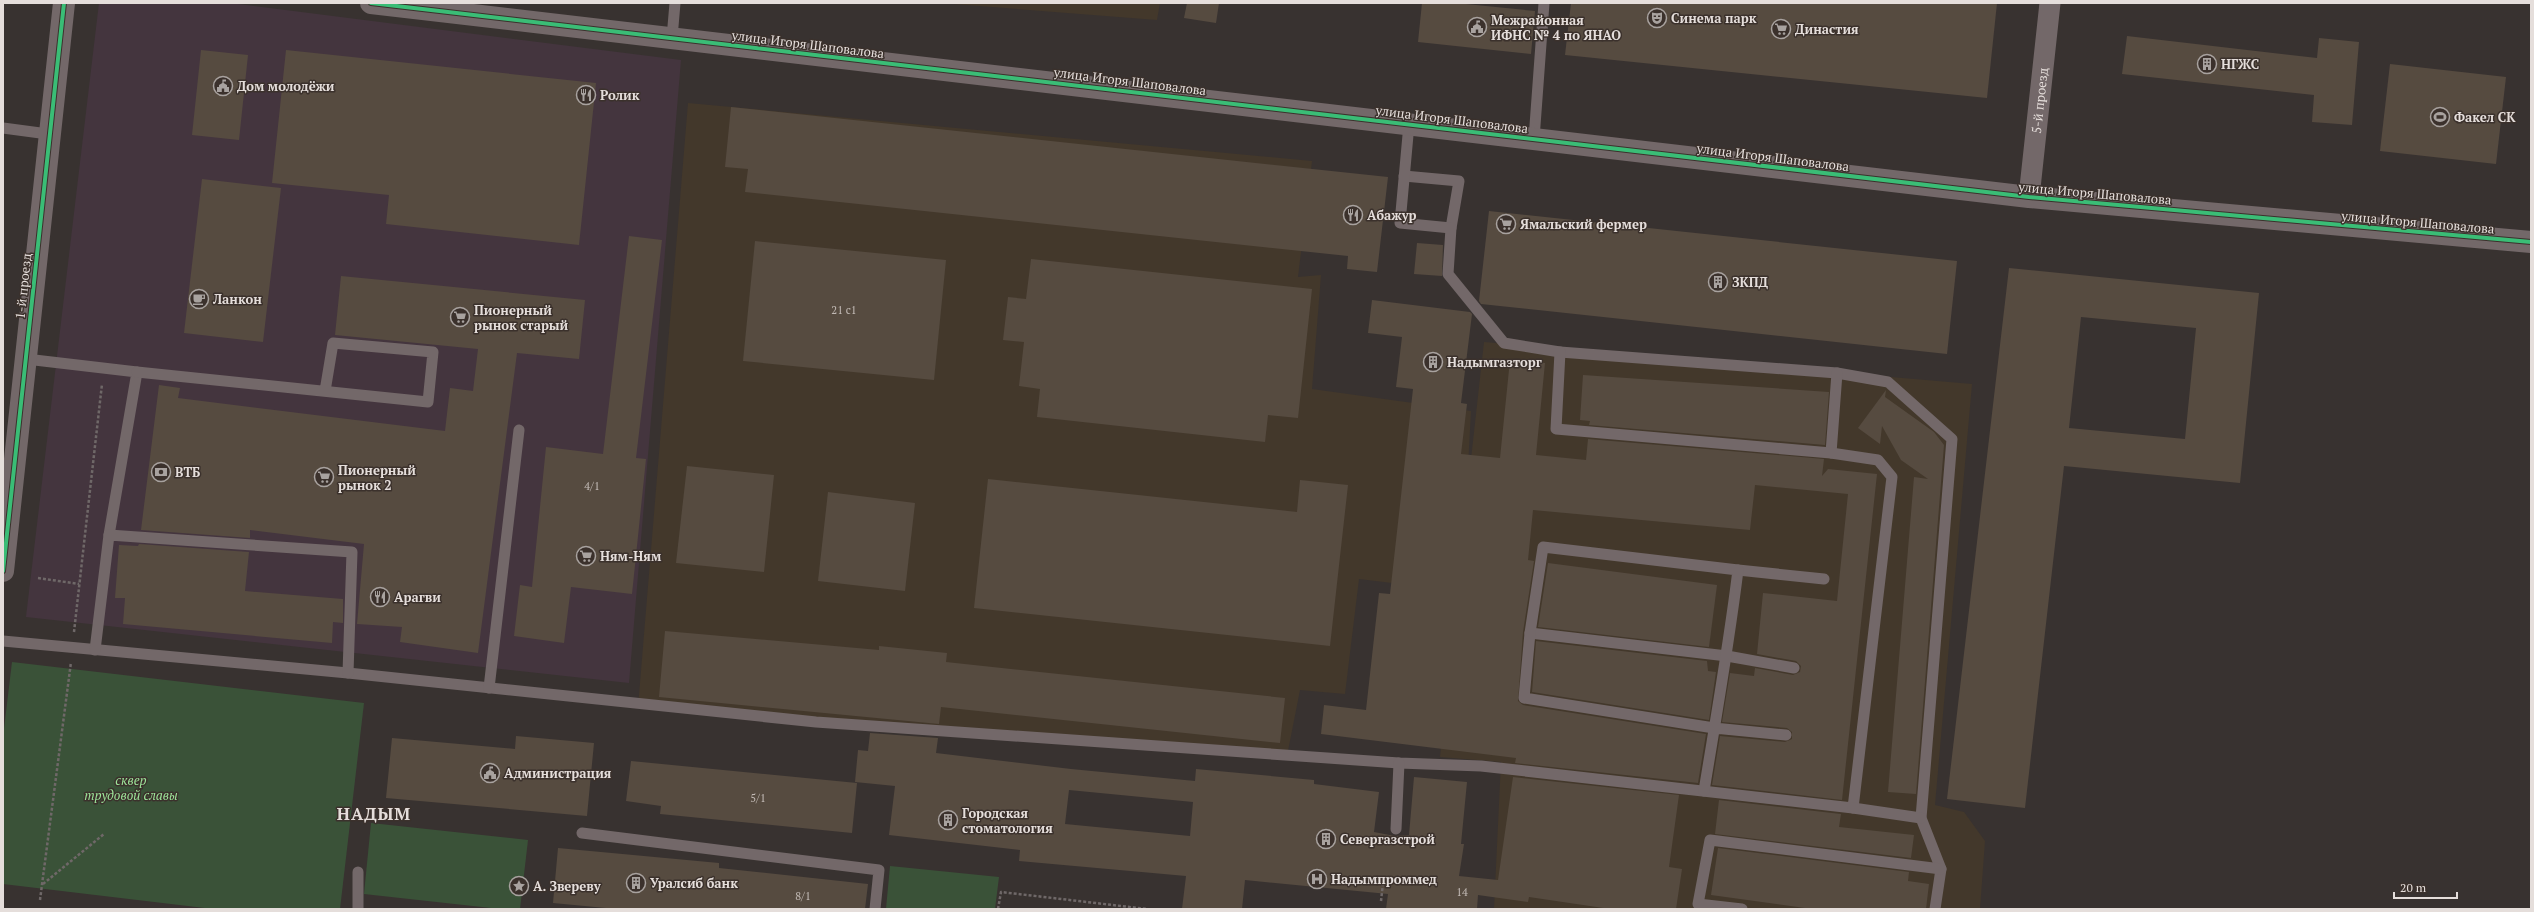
<svg xmlns="http://www.w3.org/2000/svg" width="2534" height="912" font-family="'PT Serif',serif">
  <rect width="100%" height="100%" fill="#383230"/>
  <path fill="#44353e" d="M 99,3 L 230,3 L 681,60 L 629,683 L 26,617 Z"/>
  <g fill="#43382b">
    <path d="M 941,3 L 1160,3 L 1157,20 Z"/>
    <path d="M 688,103 L 1312,161 L 1298,277 L 1321,275 L 1312,389 L 1471,411 L 1466,504 L 1484,342 L 1972,384 L 1935,805 L 1964,812 L 1985,841 L 1980,909 L 1494,909 L 1501,762 L 1440,757 L 1458,591 L 1359,579 L 1345,694 L 1300,690 L 1288,751 L 638,707 Z"/>
  </g>
  <g fill="#3a5238">
    <path d="M 12,662 L 364,703 L 340,909 L 213,909 L 3,884 L 3,737 Z"/>
    <path d="M 371,823 L 528,840 L 520,909 L 500,909 L 364,894 Z"/>
    <path d="M 890,866 L 999,877 L 995,909 L 886,909 Z"/>
  </g>
  <g fill="#564b40" fill-rule="evenodd">
    <path d="M 1187,3 L 1219,3 L 1216,23 L 1184,18 Z"/>
    <path d="M 1422,3 L 1456,3 L 1535,11 L 1531,54 L 1418,42 Z"/>
    <path d="M 1571,3 L 1997,3 L 1987,98 L 1565,55 Z"/>
    <path d="M 2127,36 L 2317,58 L 2319,38 L 2359,42 L 2352,125 L 2312,122 L 2314,95 L 2122,74 Z"/>
    <path d="M 201,50 L 248,55 L 239,140 L 192,135 Z"/>
    <path d="M 286,50 L 596,83 L 579,245 L 386,224 L 389,195 L 272,183 Z"/>
    <path d="M 2390,64 L 2506,77 L 2496,164 L 2380,151 Z"/>
    <path d="M 731,107 L 1388,177 L 1377,272 L 1347,269 L 1348,256 L 745,192 L 748,169 L 725,167 Z"/>
    <path d="M 202,179 L 281,188 L 263,342 L 184,333 Z"/>
    <path d="M 1489,211 L 1957,261 L 1947,354 L 1481,304 L 1479,301 Z"/>
    <path d="M 629,236 L 662,240 L 636,458 L 646,459 L 632,594 L 571,587 L 564,643 L 514,636 L 520,585 L 532,587 L 546,447 L 603,454 Z"/>
    <path d="M 755,241 L 946,260 L 934,380 L 743,361 Z"/>
    <path d="M 1417,243 L 1443,245 L 1442,276 L 1414,274 Z"/>
    <path d="M 1031,259 L 1312,289 L 1298,418 L 1268,415 L 1265,442 L 1037,417 L 1040,389 L 1019,386 L 1024,342 L 1003,340 L 1008,297 L 1026,299 Z"/>
    <path d="M 2009,268 L 2259,293 L 2240,483 L 2064,466 L 2025,808 L 1947,799 ZM 2081,317 L 2196,328 L 2185,439 L 2069,428 Z"/>
    <path d="M 341,276 L 585,300 L 579,359 L 517,353 L 478,653 L 400,642 L 402,627 L 357,624 L 364,544 L 250,530 L 250,538 L 141,530 L 159,385 L 180,388 L 178,398 L 445,431 L 450,388 L 473,391 L 478,349 L 335,335 Z"/>
    <path d="M 1372,300 L 1470,312 L 1472,314 L 1461,403 L 1467,404 L 1461,454 L 1500,458 L 1510,360 L 1545,363 L 1536,455 L 1586,460 L 1588,439 L 1824,459 L 1822,476 L 1828,469 L 1877,474 L 1842,800 L 1712,785 L 1720,736 L 1785,742 L 1792,739 L 1792,732 L 1787,728 L 1722,722 L 1730,673 L 1754,676 L 1755,668 L 1793,675 L 1800,672 L 1801,666 L 1796,661 L 1757,654 L 1763,593 L 1837,601 L 1848,494 L 1755,485 L 1750,530 L 1533,510 L 1528,560 L 1534,561 L 1523,632 L 1518,701 L 1523,705 L 1706,734 L 1698,783 L 1515,763 L 1516,758 L 1321,734 L 1324,705 L 1366,710 L 1379,593 L 1390,594 L 1413,389 L 1396,387 L 1402,337 L 1368,333 Z"/>
    <path d="M 1583,375 L 1829,392 L 1825,445 L 1589,425 L 1590,421 L 1580,420 Z"/>
    <path d="M 1886,390 L 1885,397 L 1934,432 L 1944,445 L 1916,794 L 1888,792 L 1914,477 L 1928,479 L 1901,460 L 1882,426 L 1880,444 L 1858,428 Z"/>
    <path d="M 687,466 L 774,475 L 764,572 L 676,563 Z"/>
    <path d="M 988,479 L 1297,512 L 1300,480 L 1348,485 L 1330,646 L 974,608 Z"/>
    <path d="M 828,492 L 915,503 L 905,591 L 818,581 Z"/>
    <path d="M 139,544 L 249,552 L 245,591 L 343,599 L 343,623 L 333,622 L 332,643 L 123,624 L 125,598 L 115,598 L 119,545 L 138,546 Z"/>
    <path d="M 1548,563 L 1717,585 L 1709,647 L 1538,627 Z"/>
    <path d="M 665,631 L 879,650 L 879,646 L 947,653 L 946,662 L 1285,698 L 1280,743 L 941,707 L 939,724 L 659,697 Z"/>
    <path d="M 1536,641 L 1707,661 L 1708,671 L 1716,672 L 1709,720 L 1532,692 Z"/>
    <path d="M 870,733 L 938,738 L 936,753 L 1071,769 L 1195,781 L 1196,769 L 1314,780 L 1314,784 L 1379,792 L 1374,832 L 1395,836 L 1409,835 L 1414,777 L 1467,782 L 1461,844 L 1464,844 L 1459,876 L 1498,880 L 1513,777 L 1679,795 L 1669,867 L 1682,869 L 1676,909 L 1610,909 L 1529,897 L 1528,902 L 1478,895 L 1477,909 L 1386,909 L 1388,894 L 1245,880 L 1242,909 L 1182,909 L 1186,876 L 1019,861 L 1020,850 L 889,835 L 895,786 L 855,782 L 858,750 L 868,751 ZM 1069,790 L 1193,802 L 1190,836 L 1065,824 Z"/>
    <path d="M 516,736 L 594,743 L 587,816 L 386,798 L 392,738 L 515,749 Z"/>
    <path d="M 631,761 L 857,783 L 852,833 L 660,814 L 661,806 L 626,801 Z"/>
    <path d="M 1719,800 L 1841,814 L 1839,827 L 1914,835 L 1911,858 L 1715,834 Z"/>
    <path d="M 558,848 L 719,863 L 719,868 L 868,884 L 865,909 L 616,909 L 553,903 Z"/>
    <path d="M 1718,848 L 1909,872 L 1908,881 L 1929,884 L 1926,909 L 1812,909 L 1711,895 Z"/>
  </g>
  <g fill="none" stroke-linecap="round" stroke-linejoin="round">
    <g stroke="#6f6868" stroke-width="2.5" stroke-dasharray="3 2" stroke-linecap="butt">
      <path d="M 38,578 L 79,584"/>
      <path d="M 74,632 L 102,384"/>
      <path d="M 43,884 L 104,834"/>
      <path d="M 40,900 L 71,662"/>
      <path d="M 1381,901 L 1383,883"/>
      <path d="M 998,909 L 1001,892 L 1147,909"/>
    </g>
    <g stroke="#736869" stroke-width="11">
      <path d="M 672,38 L 675,3"/>
      <path d="M 3,128 L 48,134"/>
      <path d="M 1534,139 L 1544,3"/>
      <path d="M 1404,176 L 1459,181 L 1451,228"/>
      <path d="M 1560,352 L 1837,373 L 1888,382 L 1952,439 L 1921,818 L 1941,869 L 1935,909"/>
      <path d="M 26,359 L 137,372 L 109,535"/>
      <path d="M 137,372 L 428,402 L 433,352 L 333,343 L 325,391"/>
      <path d="M 1831,453 L 1837,373"/>
      <path d="M 1738,570 L 1824,579"/>
      <path d="M 1530,633 L 1727,656 L 1794,668"/>
      <path d="M 3,641 L 348,673 L 816,722 L 1399,763 L 1481,766 L 1853,808 L 1892,477 L 1878,460 L 1831,453 L 1556,429 L 1560,352 L 1504,343 L 1448,274 L 1451,228 L 1400,223 L 1409,124"/>
      <path d="M 95,650 L 109,535 L 352,552 L 348,673"/>
      <path d="M 489,688 L 519,430"/>
      <path d="M 1704,791 C 1716,717 1729,644 1738,570 L 1543,547 L 1530,633 L 1524,698 L 1714,728 L 1786,735"/>
      <path d="M 1853,808 L 1921,818"/>
      <path d="M 1396,829 L 1399,763"/>
      <path d="M 582,833 L 879,870 L 875,909"/>
      <path d="M 358,872 L 358,909"/>
      <path d="M 1742,909 L 1698,904 L 1710,840 L 1941,869"/>
    </g>
    <path stroke="#736869" stroke-width="21" id="s1" d="M 2029,197 L 2050,3"/>
    <g stroke="#736869" stroke-width="22">
      <path d="M 371,3 L 2029,197 L 2531,242"/>
      <path d="M 3,571 L 64,3"/>
    </g>
    <g stroke="#3b312c" stroke-width="6">
      <g id="cycleway">
        <path d="M 371,3 L 2029,197 L 2531,242"/>
        <path d="M 3,571 L 64,3"/>
      </g>
    </g>
    <use href="#cycleway" stroke="#3abd76" stroke-width="4"/>
  </g>
  <defs>
    <g id="theatre-ring" transform="scale(1)"><circle r="9.5" fill="#3b312c" stroke="#a8a29f" stroke-width="1.5"/><path d="M-5-5.5Q0-4 5-5.5V0Q5 5 0 6Q-5 5-5 0ZM-3.3-2.5H-1v1.5H-3.3ZM1-2.5H3.3v1.5H1ZM-2.8 1Q0 5.5 2.8 1Z" fill="#a8a29f"/></g>
    <g id="civic-ring" transform="scale(1)"><circle r="9.5" fill="#3b312c" stroke="#a8a29f" stroke-width="1.5"/><path d="M-.6-6.5H3V-4.5H.6V-3L4-1V1h2V6H-6V1h2V-1L-.6-3ZM-1.2 2.5V6h2.4V2.5Z" fill="#a8a29f"/></g>
    <g id="supermarket-ring" transform="scale(1)"><circle r="9.5" fill="#3b312c" stroke="#a8a29f" stroke-width="1.5"/><path d="M-6-5.5h2.5l.6 2H6L4.5 2H-2.5L-4.4-4H-6ZM-1.5 3.2a1.3 1.3 0 1 0 .1 0ZM3 3.2a1.3 1.3 0 1 0 .1 0Z" fill="#a8a29f"/></g>
    <g id="building-ring" transform="scale(1)"><circle r="9.5" fill="#3b312c" stroke="#a8a29f" stroke-width="1.5"/><path d="M-4-6H4V6H1V3H-1V6H-4ZM-2.5-4.3h1.7v1.8h-1.7ZM.8-4.3h1.7v1.8H.8ZM-2.5-1h1.7V.8h-1.7ZM.8-1h1.7V.8H.8Z" fill="#a8a29f"/></g>
    <g id="restaurant-ring" transform="scale(1)"><circle r="9.5" fill="#3b312c" stroke="#a8a29f" stroke-width="1.5"/><path d="M-5-6h1v4h1v-4h1v4h1v-4h1v5L-1.5 .5V6h-2V.5L-5-1ZM5-6V6H3V1.5H1.5Q1.5-4 5-6Z" fill="#a8a29f"/></g>
    <g id="stadium-ring" transform="scale(1)"><circle r="9.5" fill="#3b312c" stroke="#a8a29f" stroke-width="1.5"/><path d="M0-5a6.5 5 0 1 0 0 10a6.5 5 0 1 0 0-10ZM-3.5-1.8h7v3.6h-7Z" fill="#a8a29f"/></g>
    <g id="cafe-ring" transform="scale(1)"><circle r="9.5" fill="#3b312c" stroke="#a8a29f" stroke-width="1.5"/><path d="M-5.5-4.5H6V0H3Q3 3.5 0 3.5H-2.5Q-5.5 3.5-5.5 0ZM3-3.2v2h1.7v-2ZM-6 4.5H4V6H-6Z" fill="#a8a29f"/></g>
    <g id="bank-ring" transform="scale(1)"><circle r="9.5" fill="#3b312c" stroke="#a8a29f" stroke-width="1.5"/><path d="M-6-4H6V4H-6ZM0-2.3a2.3 2.3 0 1 0 0 4.6a2.3 2.3 0 1 0 0-4.6Z" fill="#a8a29f"/></g>
    <g id="hospital-ring" transform="scale(1)"><circle r="9.5" fill="#3b312c" stroke="#a8a29f" stroke-width="1.5"/><path d="M-5-5h3v3.5h4V-5h3V5h-3V1.5h-4V5h-3Z" fill="#a8a29f"/></g>
    <g id="sight-ring" transform="scale(1)"><circle r="9.5" fill="#3b312c" stroke="#a8a29f" stroke-width="1.5"/><path d="M0-6L1.8-2.2L6-1.7L2.9 1.2L3.7 5.4L0 3.3L-3.7 5.4L-2.9 1.2L-6-1.7L-1.8-2.2Z" fill="#a8a29f"/></g>
  </defs>
  <g fill-rule="evenodd">
    <use href="#theatre-ring" x="1657" y="18"/>
    <use href="#civic-ring" x="1477" y="27"/>
    <use href="#supermarket-ring" x="1781" y="29"/>
    <use href="#building-ring" x="2207" y="64"/>
    <use href="#civic-ring" x="223" y="86"/>
    <use href="#restaurant-ring" x="586" y="95"/>
    <use href="#stadium-ring" x="2440" y="117"/>
    <use href="#restaurant-ring" x="1353" y="215"/>
    <use href="#supermarket-ring" x="1506" y="224"/>
    <use href="#building-ring" x="1718" y="282"/>
    <use href="#cafe-ring" x="199" y="299"/>
    <use href="#supermarket-ring" x="460" y="317"/>
    <use href="#building-ring" x="1433" y="362"/>
    <use href="#bank-ring" x="161" y="472"/>
    <use href="#supermarket-ring" x="324" y="477"/>
    <use href="#supermarket-ring" x="586" y="556"/>
    <use href="#restaurant-ring" x="380" y="597"/>
    <use href="#civic-ring" x="490" y="773"/>
    <use href="#building-ring" x="948" y="820"/>
    <use href="#building-ring" x="1326" y="839"/>
    <use href="#hospital-ring" x="1317" y="879"/>
    <use href="#building-ring" x="636" y="883"/>
    <use href="#sight-ring" x="519" y="886"/>
  </g>
  <g text-anchor="middle" dominant-baseline="central" stroke-width="3" stroke-linejoin="round" paint-order="stroke">
    <g font-size="11" fill="#c1b9b4">
      <text x="844" y="310">21 с1</text>
      <text x="592" y="486">4/1</text>
      <text x="758" y="798">5/1</text>
      <text x="1462" y="892">14</text>
      <text x="803" y="896">8/1</text>
    </g>
    <g font-size="13" font-weight="bold" fill="#e5dedb" stroke="#3b312c" text-anchor="start">
      <text x="1671" y="18">Синема парк</text>
      <text x="1491" y="20">Межрайонная<tspan x="1491" dy="15">ИФНС № 4 по ЯНАО</tspan></text>
      <text x="1795" y="29">Династия</text>
      <text x="2221" y="64">НГЖС</text>
      <text x="237" y="86">Дом молодёжи</text>
      <text x="600" y="95">Ролик</text>
      <text x="2454" y="117">Факел СК</text>
      <text x="1367" y="215">Абажур</text>
      <text x="1520" y="224">Ямальский фермер</text>
      <text x="1732" y="282">ЗКПД</text>
      <text x="213" y="299">Ланкон</text>
      <text x="474" y="310">Пионерный<tspan x="474" dy="15">рынок старый</tspan></text>
      <text x="1447" y="362">Надымгазторг</text>
      <text x="338" y="470">Пионерный<tspan x="338" dy="15">рынок 2</tspan></text>
      <text x="175" y="472">ВТБ</text>
      <text x="600" y="556">Ням-Ням</text>
      <text x="394" y="597">Арагви</text>
      <text x="504" y="773">Администрация</text>
      <text x="962" y="813">Городская<tspan x="962" dy="15">стоматология</tspan></text>
      <text x="1340" y="839">Севергазстрой</text>
      <text x="1331" y="879">Надымпроммед</text>
      <text x="650" y="883">Уралсиб банк</text>
      <text x="533" y="886">А. Звереву</text>
    </g>
    <g font-size="13" fill="#e5dedb" stroke="#3b312c">
      <text transform="translate(808 44) rotate(7)">улица Игоря Шаповалова</text>
      <text transform="translate(1130 81) rotate(7)">улица Игоря Шаповалова</text>
      <text stroke="none"><textPath href="#s1" startOffset="97">5-й проезд</textPath></text>
      <text transform="translate(1452 119) rotate(7)">улица Игоря Шаповалова</text>
      <text transform="translate(1773 157) rotate(7)">улица Игоря Шаповалова</text>
      <text transform="translate(2095 193) rotate(5)">улица Игоря Шаповалова</text>
      <text transform="translate(2418 222) rotate(5)">улица Игоря Шаповалова</text>
      <text transform="translate(23 286) rotate(-84)">1-й проезд</text>
    </g>
    <g font-size="13" font-style="italic" fill="#9de59a" stroke="#3b312c">
      <text x="131" y="780">сквер<tspan x="131" dy="15">трудовой славы</tspan></text>
    </g>
    <g font-size="17" font-weight="bold" letter-spacing="1" fill="#e5dedb" stroke="#3b312c">
      <text x="374" y="813">НАДЫМ</text>
    </g>
  </g>
  <rect width="2534" height="912" fill="none" stroke="#e5dedb" stroke-width="8"/>
  <path d="M2394 892v6h63v-6" fill="none" stroke="#e5dedb" stroke-width="2"/>
  <text x="2400" y="892" font-size="12" fill="#e5dedb" stroke="#3b312c" stroke-width="3" paint-order="stroke">20 m</text>
</svg>
